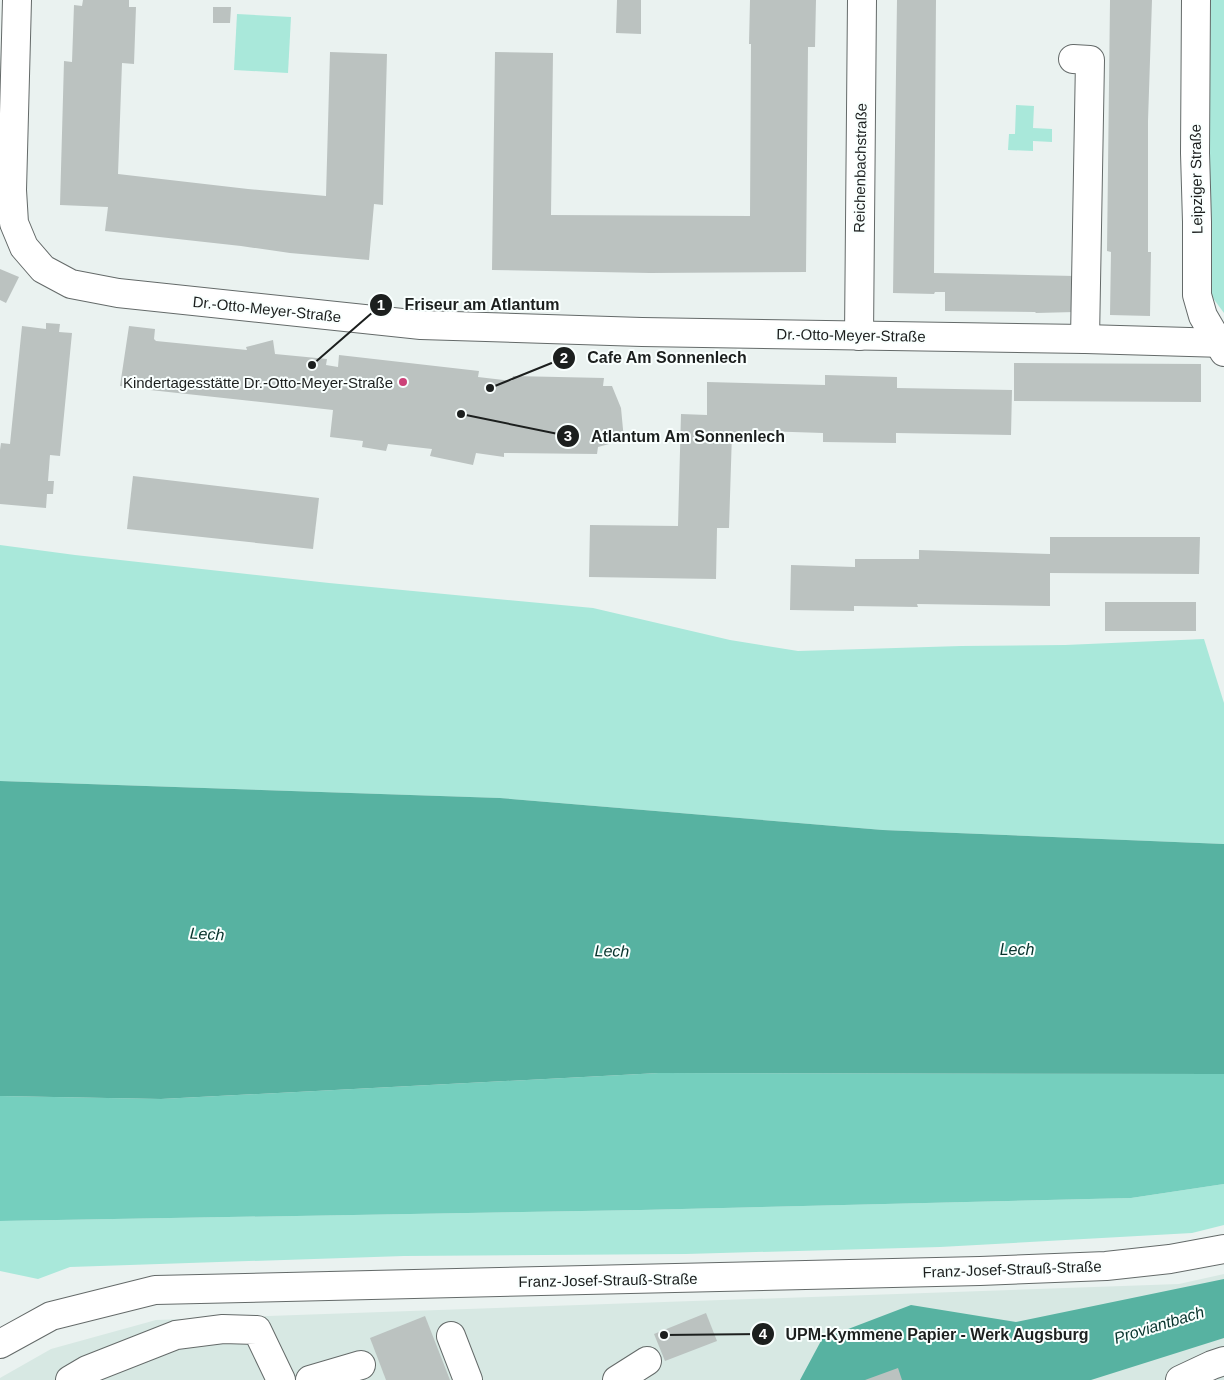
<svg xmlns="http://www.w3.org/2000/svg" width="1224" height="1380" font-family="Helvetica,sans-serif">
  <rect width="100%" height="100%" fill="#eaf2f0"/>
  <path fill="#d7e8e3" d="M 1224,1274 L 1224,1380 L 0,1380 L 0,1378 L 51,1349 L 156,1320 L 1179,1284 Z"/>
  <g fill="#a9e8da">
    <path d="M 1209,0 L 1224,0 L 1224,313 L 1207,290 Z"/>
    <path d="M 237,14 L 291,17 L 288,73 L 234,70 Z"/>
    <path d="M 1016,105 L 1034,106 L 1033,128 L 1052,129 L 1052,142 L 1033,141 L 1033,151 L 1008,150 L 1009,134 L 1015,134 Z"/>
    <path d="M 0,545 L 75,555 L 329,583 L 593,608 L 730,640 L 798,651 L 961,646 L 1065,645 L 1204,639 L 1224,703 L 1224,844 L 883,830 L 500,798 L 0,781 Z"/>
    <path d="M 1224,1184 L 1224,1225 L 1192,1233 L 940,1247 L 686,1254 L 404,1256 L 70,1267 L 38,1279 L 0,1271 L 0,1221 L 641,1210 L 1131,1198 Z"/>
  </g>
  <path fill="#75cfbe" d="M 659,1073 L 1224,1074 L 1224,1184 L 1131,1198 L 641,1210 L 0,1221 L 0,1096 L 161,1099 Z"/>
  <g fill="#57b2a1">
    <path d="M 0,781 L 500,798 L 883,830 L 1224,844 L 1224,1074 L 659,1073 L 161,1099 L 0,1096 Z"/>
    <path d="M 1224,1279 L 1224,1338 L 1091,1380 L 800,1380 L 822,1339 L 911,1305 L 1016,1322 Z"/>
  </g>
  <g fill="#bbc2c0">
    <path d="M 83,0 L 129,0 L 129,7 L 136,7 L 134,64 L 122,63 L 118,174 L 248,189 L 326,196 L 330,52 L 387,54 L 383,205 L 374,204 L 369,260 L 290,253 L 241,246 L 105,231 L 108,207 L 60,205 L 64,61 L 72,62 L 74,5 L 82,6 Z"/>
    <path d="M 617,0 L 641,0 L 641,34 L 616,33 Z"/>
    <path d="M 750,0 L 816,0 L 815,47 L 808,47 L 806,272 L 650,273 L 492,270 L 495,52 L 553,53 L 551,215 L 750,216 L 751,44 L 749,44 Z"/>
    <path d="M 897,0 L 936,0 L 934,273 L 1075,276 L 1075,312 L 1036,313 L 1035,312 L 945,311 L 945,292 L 935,292 L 934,294 L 893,293 Z"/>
    <path d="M 1110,0 L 1152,0 L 1148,121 L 1148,252 L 1151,252 L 1150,316 L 1110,315 L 1111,252 L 1107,251 Z"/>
    <path d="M 213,7 L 231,7 L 230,23 L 213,23 Z"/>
    <path d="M 0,269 L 19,277 L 6,303 L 0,300 Z"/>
    <path d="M 46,323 L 60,324 L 59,332 L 72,333 L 60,456 L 50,455 L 48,481 L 54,481 L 53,494 L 47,494 L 46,508 L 0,504 L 0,450 L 1,443 L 10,444 L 22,326 L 46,329 Z"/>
    <path d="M 129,326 L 155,329 L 154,339 L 156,341 L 247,350 L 246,347 L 273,340 L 275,354 L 327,359 L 326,365 L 338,367 L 339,355 L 479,371 L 478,377 L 512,381 L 513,376 L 604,378 L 603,386 L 612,386 L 621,408 L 624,440 L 598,447 L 597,454 L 504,453 L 504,457 L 476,453 L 473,465 L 430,456 L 432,449 L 388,444 L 386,451 L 362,447 L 363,441 L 330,437 L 333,410 L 150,390 L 120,386 Z"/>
    <path d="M 1014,363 L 1201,364 L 1201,402 L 1014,401 Z"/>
    <path d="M 825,375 L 897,377 L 897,388 L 1012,390 L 1011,435 L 896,433 L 896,443 L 823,442 L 823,433 L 762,431 L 732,433 L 729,528 L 717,528 L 716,579 L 589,577 L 590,525 L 678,526 L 681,414 L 707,415 L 707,382 L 825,385 Z"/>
    <path d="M 133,476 L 319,498 L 313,549 L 127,529 Z"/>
    <path d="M 1050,537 L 1200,537 L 1199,574 L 1050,573 L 1050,606 L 917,604 L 918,607 L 854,606 L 854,611 L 790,610 L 791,565 L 855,567 L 855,559 L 919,559 L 919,550 L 1050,554 Z"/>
    <rect x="1105" y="602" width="91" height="29"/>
    <path d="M 706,1313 L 717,1341 L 665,1361 L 654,1334 Z"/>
    <path d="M 425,1316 L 450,1380 L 386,1380 L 370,1338 Z"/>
    <path d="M 898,1368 L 902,1380 L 865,1380 Z"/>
  </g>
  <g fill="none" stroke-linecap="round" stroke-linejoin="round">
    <g stroke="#646a69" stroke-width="30">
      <g id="minor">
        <path d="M 17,0 L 12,190 L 14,223 L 24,247 L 43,269 L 71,284 L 118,293 L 421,325 L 642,332 L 1085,339 L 1224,343"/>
        <path d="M 1196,0 L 1195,153 L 1197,222 L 1197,295 L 1203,316 L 1224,352"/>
        <path d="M 1073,59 L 1090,60 L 1085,339"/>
        <path d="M 859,336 L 862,0"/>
        <path d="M 451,1336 L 468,1380"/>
        <path d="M 0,1344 L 51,1316 L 155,1290 L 980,1271 L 1106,1266 L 1170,1259 L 1224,1249"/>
        <path d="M 70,1380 L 87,1370 L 176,1335 L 223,1329 L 257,1330 L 281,1380"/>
        <path d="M 310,1380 L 361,1365"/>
        <path d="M 617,1380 L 647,1361"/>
        <path d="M 1180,1380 L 1212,1365 L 1224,1361"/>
      </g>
    </g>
    <use href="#minor" stroke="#fff" stroke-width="28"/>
  </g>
  <circle fill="#cc4178" stroke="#f9fffe" stroke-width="2" cx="403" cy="382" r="5"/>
  <g text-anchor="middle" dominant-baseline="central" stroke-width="4" stroke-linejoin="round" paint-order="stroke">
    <g font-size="15" fill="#1c1f1e" stroke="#f9fffe">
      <text transform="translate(860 168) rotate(-89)">Reichenbachstraße</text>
      <text transform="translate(1196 179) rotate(-91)">Leipziger Straße</text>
      <text transform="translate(267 309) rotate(6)">Dr.-Otto-Meyer-Straße</text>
      <text transform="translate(851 335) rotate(1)">Dr.-Otto-Meyer-Straße</text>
      <text transform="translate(1012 1269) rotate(-2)">Franz-Josef-Strauß-Straße</text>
      <text transform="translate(608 1280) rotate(-1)">Franz-Josef-Strauß-Straße</text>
    </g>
    <g font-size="15" fill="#1c1f1e" stroke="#f9fffe" text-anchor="end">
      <text x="393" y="382">Kindertagesstätte Dr.-Otto-Meyer-Straße</text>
    </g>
    <g font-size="16" font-style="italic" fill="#07332c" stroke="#f9fffe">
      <text transform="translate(207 934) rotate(3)">Lech</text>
      <text x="1017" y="949">Lech</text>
      <text transform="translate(612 951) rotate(1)">Lech</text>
      <text transform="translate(1159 1325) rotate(-17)">Proviantbach</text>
    </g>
  </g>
  <path fill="none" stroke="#1c1f1e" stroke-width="2" d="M312 365L381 305M490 388L564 358M461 414L568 436M664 1335L763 1334"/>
  <g fill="#1c1f1e" stroke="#f9fffe" stroke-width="2">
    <circle cx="312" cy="365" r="5"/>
    <circle cx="490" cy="388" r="5"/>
    <circle cx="461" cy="414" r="5"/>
    <circle cx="664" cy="1335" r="5"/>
    <circle cx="381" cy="305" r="12"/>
    <circle cx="564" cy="358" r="12"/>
    <circle cx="568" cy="436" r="12"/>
    <circle cx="763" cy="1334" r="12"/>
  </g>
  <g font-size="15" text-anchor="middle" font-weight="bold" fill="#fff">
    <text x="381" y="310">1</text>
    <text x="564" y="363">2</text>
    <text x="568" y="441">3</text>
    <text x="763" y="1339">4</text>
  </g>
  <g font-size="16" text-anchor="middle" font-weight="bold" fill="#1c1f1e" stroke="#f9fffe" stroke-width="4" stroke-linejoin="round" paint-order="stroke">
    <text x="482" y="310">Friseur am Atlantum</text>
    <text x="667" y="363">Cafe Am Sonnenlech</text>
    <text x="688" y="442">Atlantum Am Sonnenlech</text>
    <text x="937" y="1340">UPM-Kymmene Papier - Werk Augsburg</text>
  </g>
</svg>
